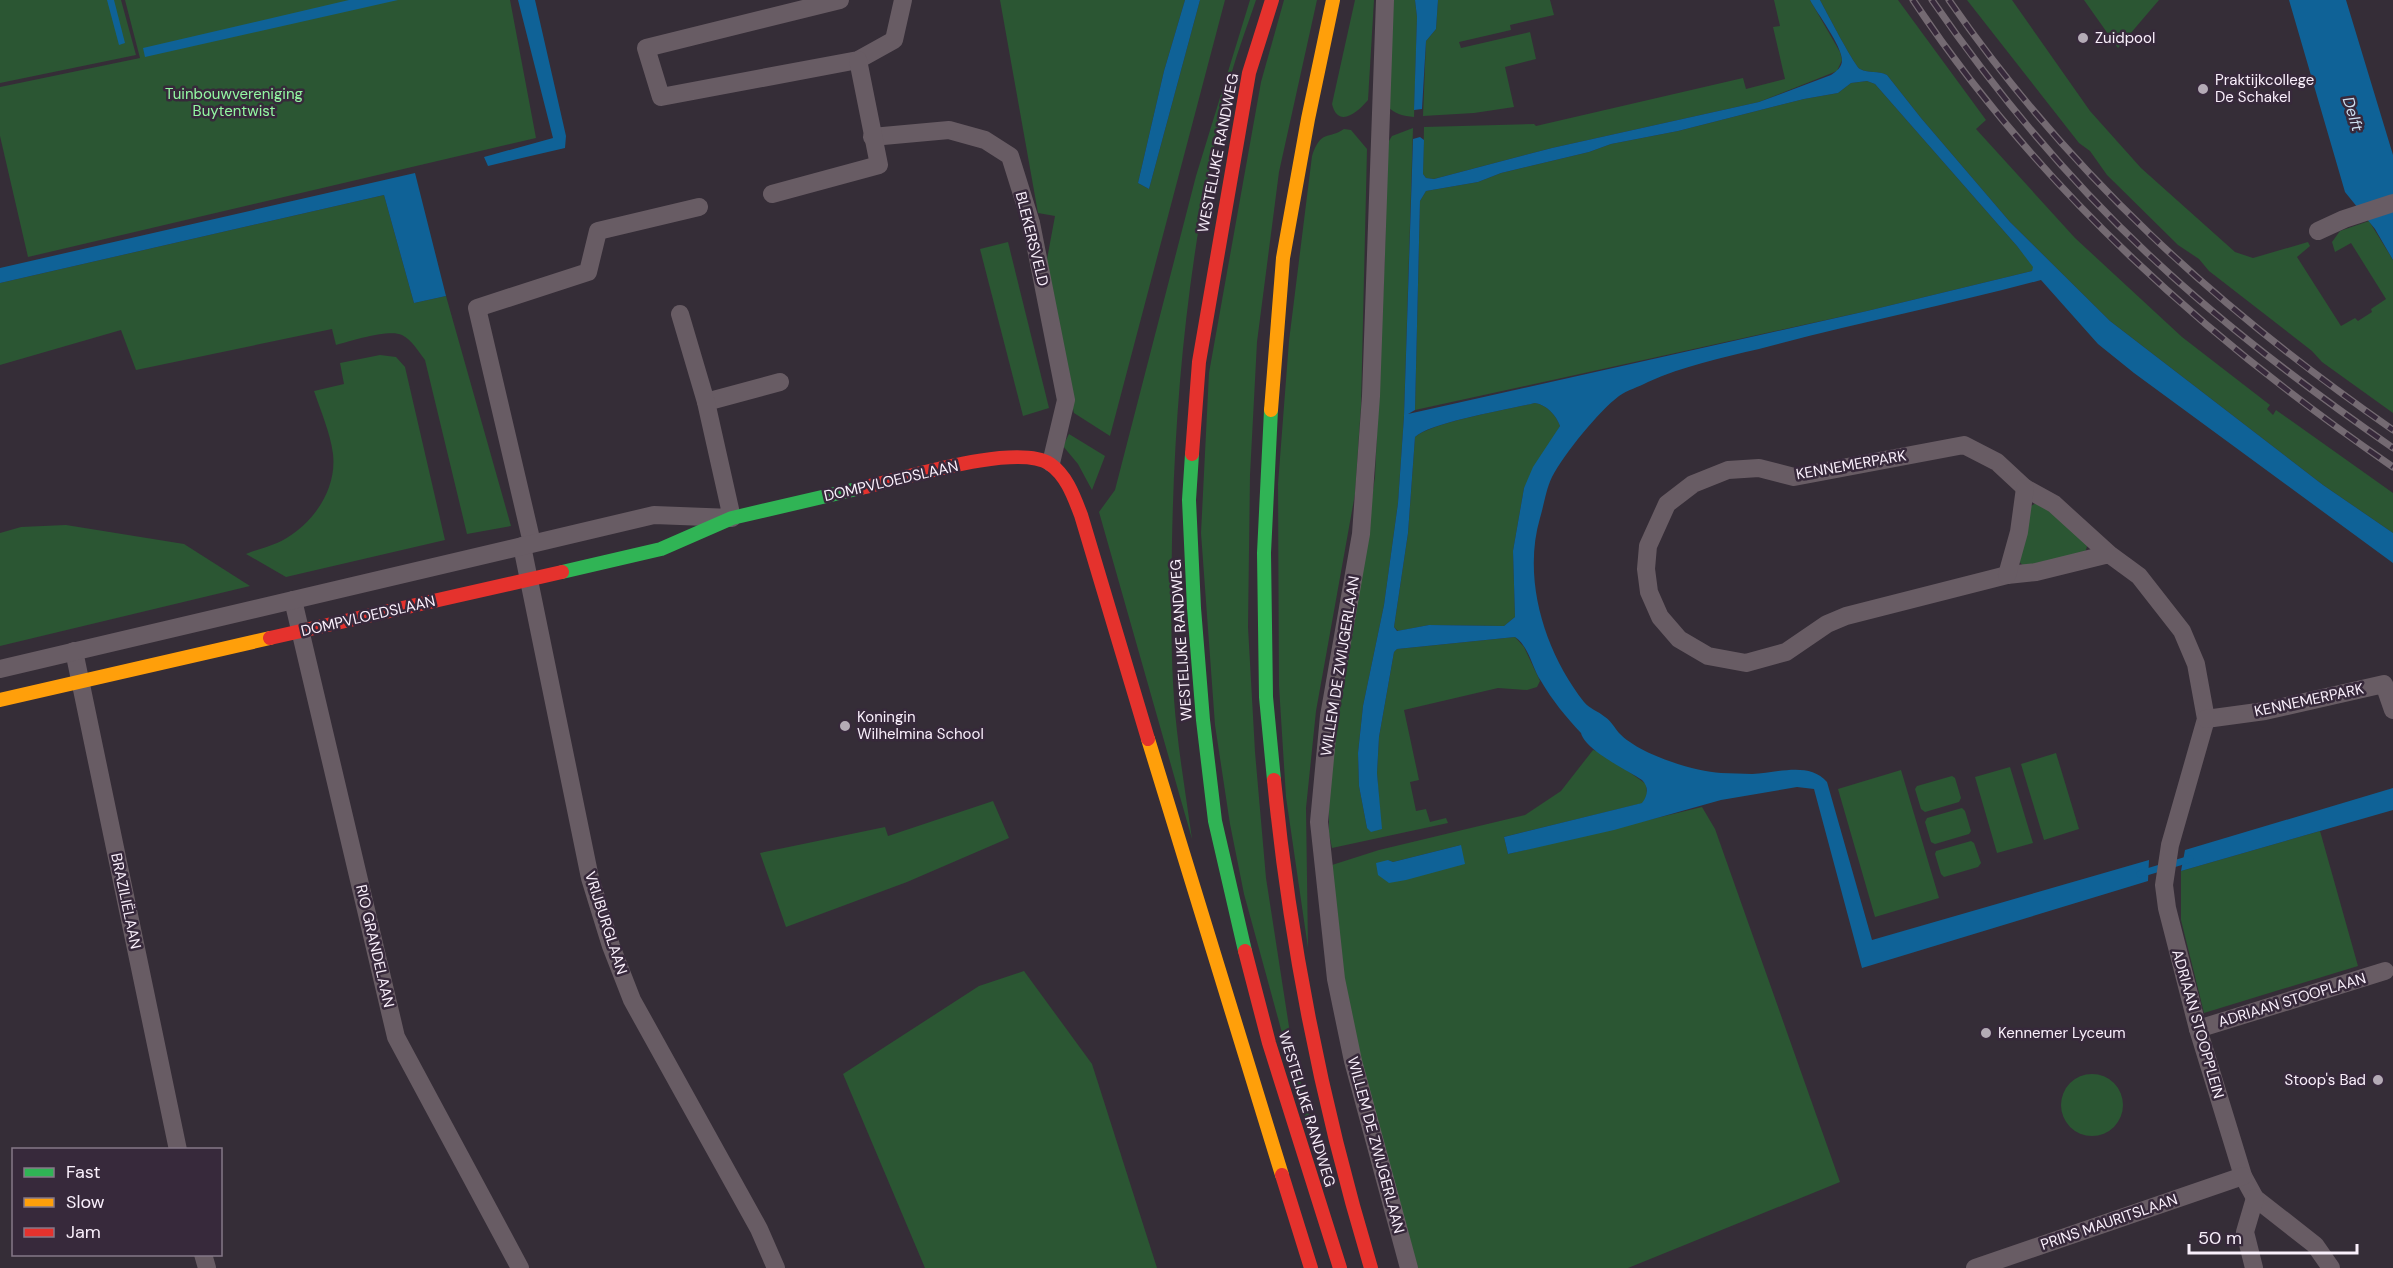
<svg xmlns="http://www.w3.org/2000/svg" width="2393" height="1268" font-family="'DM Sans',sans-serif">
  <rect width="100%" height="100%" fill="#352d37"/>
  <g fill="#2b5633" fill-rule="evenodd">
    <path d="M 0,0 L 121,0 L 136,55 L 0,83 Z"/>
    <path d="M 125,0 L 510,0 L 536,138 L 28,257 L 0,136 L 0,87 L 140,58 Z"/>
    <path d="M 1000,0 L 1185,0 L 1164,71 L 1138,183 L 1149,189 L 1200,0 L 1225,0 L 1110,436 L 1074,413 L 1061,358 L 1045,270 L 1055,216 L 1038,213 Z"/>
    <path d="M 1250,0 L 1256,0 C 1246,30 1234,60 1227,91 C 1190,239 1175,388 1172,541 C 1171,604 1170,669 1177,731 C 1181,767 1187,803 1192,839 L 1099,512 L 1115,490 L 1196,176 Z"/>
    <path d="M 1284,0 L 1317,0 L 1279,172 L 1257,342 L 1250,475 L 1248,627 L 1255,752 L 1266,878 L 1292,1046 L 1309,1115 L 1305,1117 L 1244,894 L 1230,824 L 1215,725 L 1201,533 L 1209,373 L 1261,82 Z"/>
    <path d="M 1355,0 L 1374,0 L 1368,100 C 1358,112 1338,129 1332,104 Z"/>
    <path d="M 1391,0 L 1415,0 L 1417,17 L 1414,117 C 1403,116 1395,114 1387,106 Z"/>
    <path d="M 1438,0 L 1550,0 L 1554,15 L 1510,25 L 1511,30 L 1459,42 L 1461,48 L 1530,32 L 1536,59 L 1505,67 L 1514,107 L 1474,113 L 1423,116 L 1426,41 L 1436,29 Z"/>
    <path d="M 1774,0 L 1810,0 L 1840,52 L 1842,60 L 1837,71 L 1759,102 L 1552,148 L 1434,179 L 1426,178 L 1423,174 L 1424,127 L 1534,124 L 1536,126 L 1743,78 L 1746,89 L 1785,79 L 1773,27 L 1780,26 Z"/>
    <path d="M 1820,0 L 1898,0 L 1986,120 L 1976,129 L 2075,238 L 2182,337 L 2270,405 L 2267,409 L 2273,415 L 2276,410 L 2393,493 L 2393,533 L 2323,485 L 2110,321 L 2010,222 L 1921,118 L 1887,75 C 1878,70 1869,74 1860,69 C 1854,65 1826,11 1820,0 Z"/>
    <path d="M 1967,0 L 2012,0 L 2090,111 L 2141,168 L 2235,252 L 2253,258 L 2308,242 L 2310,246 L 2297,257 L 2341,326 L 2355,318 L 2358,321 L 2372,312 L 2371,309 L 2386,299 L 2351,243 L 2335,252 L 2332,242 L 2340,231 L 2369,221 L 2393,260 L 2393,413 L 2322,362 L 2312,351 L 2209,271 L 2199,259 L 2178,245 L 2107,175 L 2090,151 L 2079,143 Z"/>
    <path d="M 2084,0 L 2159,0 L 2118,48 Z"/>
    <path d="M 1867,81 L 1875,84 L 2017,246 L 2034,267 L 2032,271 L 1867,311 L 1415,410 L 1420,201 L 1426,191 L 1478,182 L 1501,173 L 1589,152 L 1611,144 L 1678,131 L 1804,99 L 1838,93 L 1851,83 Z"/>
    <path d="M 1413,128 L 1404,416 L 1398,503 L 1384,605 L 1363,706 L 1358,753 L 1359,786 L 1367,828 L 1381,829 L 1377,773 L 1379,737 L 1394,652 L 1397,649 L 1515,637 L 1524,647 L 1540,681 L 1537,687 L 1527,690 L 1498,688 L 1404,710 L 1419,780 L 1410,782 L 1416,811 L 1426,809 L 1430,822 L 1446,818 L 1448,823 L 1332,848 L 1329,834 L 1329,782 L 1375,477 L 1385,250 L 1387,144 L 1392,136 Z"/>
    <path d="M 1344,129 L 1351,130 L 1367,149 L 1361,405 L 1355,494 L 1316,711 L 1306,808 L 1308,948 L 1286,797 L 1279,686 L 1278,484 L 1289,341 L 1312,156 C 1321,129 1328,140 1344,129 Z"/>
    <path d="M 384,195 L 414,303 L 446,296 L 511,526 L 467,534 L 425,360 C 418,351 412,340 402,335 C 389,329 351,341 336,345 L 332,329 L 136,370 L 121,330 L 0,365 L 0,283 Z"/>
    <path d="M 1008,242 L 1049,408 L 1023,416 L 980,249 Z"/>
    <path d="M 380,355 L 396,357 L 405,367 L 445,540 L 286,577 L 246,554 C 258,549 273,546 285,539 C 314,522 337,489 333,454 C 330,432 321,412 314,391 L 344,384 L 340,363 Z"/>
    <path d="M 1535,403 C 1547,405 1556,415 1560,426 L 1524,488 L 1513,551 L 1515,617 L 1504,626 L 1429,625 L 1398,631 L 1394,627 L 1408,533 L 1415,437 C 1432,422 1509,409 1535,403 Z"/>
    <path d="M 1069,434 L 1105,456 L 1092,490 L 1078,464 L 1063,446 Z"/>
    <path d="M 2036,503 L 2040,504 L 2088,543 L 2085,553 L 2024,567 L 2017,559 L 2031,506 Z"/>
    <path d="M 66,525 L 184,544 L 250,586 L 0,646 L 0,533 L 21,527 Z"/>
    <path d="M 1593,750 L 1601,752 L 1646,784 L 1647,794 L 1643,803 L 1504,837 L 1508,854 L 1702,807 L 1715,829 L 1840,1182 L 1628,1268 L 1418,1268 L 1379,1143 L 1343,1002 L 1332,865 L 1379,850 L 1525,815 L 1561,791 ZM 1461,845 L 1378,875 L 1388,860 L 1393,862 Z"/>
    <path d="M 2056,753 L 2079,829 L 2044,840 L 2021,764 Z"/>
    <path d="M 2010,767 L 2033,843 L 1997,853 L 1975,777 Z"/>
    <path d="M 1901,770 L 1939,898 L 1875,917 L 1838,789 Z"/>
    <path d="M 1952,776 L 1955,778 L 1961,798 L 1959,802 L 1925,812 L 1921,809 L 1915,789 L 1917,786 Z"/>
    <path d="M 993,801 L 1009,838 L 907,882 L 786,927 L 760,853 L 885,827 L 888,836 Z"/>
    <path d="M 1962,808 L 1965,811 L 1971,831 L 1969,834 L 1935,844 L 1931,842 L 1925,822 L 1927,818 Z"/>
    <path d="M 2320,831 L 2358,966 L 2204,1013 L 2181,920 L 2181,871 Z"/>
    <path d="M 1971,841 L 1974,843 L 1981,863 L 1978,867 L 1944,877 L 1941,874 L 1935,854 L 1936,851 Z"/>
    <path d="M 1024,971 L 1092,1064 L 1157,1268 L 925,1268 L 843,1074 L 979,986 Z"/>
    <circle cx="2092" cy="1105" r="31"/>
  </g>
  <g fill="#0f6297" fill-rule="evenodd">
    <path d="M 107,0 L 114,0 L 125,43 L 119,45 Z"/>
    <path d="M 349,0 L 398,0 L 145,57 L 143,48 Z"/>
    <path d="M 518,0 L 535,0 L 566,136 L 565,148 L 488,166 L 484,157 L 553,138 Z"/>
    <path d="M 1185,0 L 1200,0 L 1149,189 L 1138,183 L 1164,71 Z"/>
    <path d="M 1415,0 L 1438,0 L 1436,29 L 1426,41 L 1422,109 L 1414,110 L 1417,17 Z"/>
    <path d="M 1810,0 L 1820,0 C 1826,11 1854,65 1860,69 C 1869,74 1878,70 1887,75 L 1921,118 L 2010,222 L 2110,321 L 2323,485 L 2393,533 L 2393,563 L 2134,373 L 2098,344 L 2041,280 C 1948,305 1852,324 1759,349 C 1720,358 1684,366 1648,382 C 1639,387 1627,390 1619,396 C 1599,411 1564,454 1552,477 C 1546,489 1544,505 1540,518 C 1522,580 1545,652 1584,702 C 1590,709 1598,711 1605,717 C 1611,721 1614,727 1619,733 C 1639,754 1692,771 1721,773 C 1731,773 1742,774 1752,774 C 1777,773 1809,761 1827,782 L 1872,940 L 2149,860 L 2148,881 L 1862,968 L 1814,789 L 1797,787 L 1721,800 L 1614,830 L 1508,854 L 1504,837 L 1642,803 C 1648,795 1649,787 1642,780 C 1627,770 1585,750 1581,733 C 1566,717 1552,700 1541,681 C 1532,668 1529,646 1515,637 L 1397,649 L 1394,652 L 1379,737 L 1377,773 L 1382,829 L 1371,832 L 1367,828 L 1359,786 L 1358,753 L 1363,706 L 1384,605 L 1398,503 L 1404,416 L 1413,139 L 1420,137 L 1424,140 L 1423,174 L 1426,178 L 1434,179 L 1552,148 L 1759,102 L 1831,75 C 1837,71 1842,67 1842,60 C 1842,46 1817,13 1810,0 ZM 1867,81 L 1875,84 L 2017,246 L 2033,267 L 2032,271 L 1867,311 L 1408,414 L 1415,410 L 1420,201 L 1426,191 L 1478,182 L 1501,173 L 1589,152 L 1611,144 L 1678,131 L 1804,99 L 1838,93 L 1851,83 ZM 1535,403 C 1547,405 1556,415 1560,426 L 1533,467 L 1524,488 L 1513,551 L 1515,617 L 1504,626 L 1429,625 L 1397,631 L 1394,627 L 1408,533 L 1415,437 C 1431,422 1510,409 1535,403 Z"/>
    <path d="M 2289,0 L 2346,0 L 2393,155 L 2393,260 L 2375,229 L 2345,192 Z"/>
    <path d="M 415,173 L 446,296 L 414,303 L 384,195 L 0,283 L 0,268 Z"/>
    <path d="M 2393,788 L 2393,810 L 2181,871 L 2185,850 Z"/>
    <path d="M 1461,845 L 1465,864 L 1406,880 L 1389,883 L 1378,875 L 1376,863 L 1388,860 L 1393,862 Z"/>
  </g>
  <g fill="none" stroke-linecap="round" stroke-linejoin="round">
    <path stroke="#0f6297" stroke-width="7" d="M 2140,874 L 2190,859"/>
    <g stroke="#685c64" stroke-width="18">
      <path d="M 840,0 L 646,48 L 661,97 L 858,60 L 894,40 L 903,0"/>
      <path d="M 1385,0 L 1371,396 L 1361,534 L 1329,716 L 1319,822 L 1336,979 L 1353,1061 L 1409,1268"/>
      <path d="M 872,137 L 949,130 L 985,140 L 1010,156 L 1031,223 L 1066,400 L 1051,463"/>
      <path d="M 772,194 L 879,165 L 858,60"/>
      <path d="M 2318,231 L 2344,219 L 2393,203"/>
      <path d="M 706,402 L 780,382"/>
      <path d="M 532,543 L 477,308 L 588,272 L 598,231 L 699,207"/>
      <path d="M 522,546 L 590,878 L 611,946 L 632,1000 L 759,1229 L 776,1268"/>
      <path d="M 2109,554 L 2036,572 L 2007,575 L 1846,616 L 1827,624 L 1786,652 L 1746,663 L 1708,656 L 1679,639 L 1660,617 L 1649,592 L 1646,569 L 1648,546 L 1667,504 L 1693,484 L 1728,470 L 1759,468 L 1794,477 L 1964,445 L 1997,462 L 2025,488 L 2054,504 L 2109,554 L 2139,576 L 2182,631 L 2196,664 L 2206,719 L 2170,845 L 2164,885 L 2167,908 L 2198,1029 L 2243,1176 L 2255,1198 L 2315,1245 L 2331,1268"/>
      <path d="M 2007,575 L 2019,532 L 2025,488"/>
      <path d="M 293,600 L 396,1037 L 520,1268"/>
      <path d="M 74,651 L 178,1150"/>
      <path d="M 0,669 L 654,515 L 732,518 L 706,402 L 680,314"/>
      <path d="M 2206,719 L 2265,711 L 2384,684 L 2393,710"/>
      <path d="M 2198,1029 L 2385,971"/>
      <path d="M 203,1254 L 207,1268"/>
      <path d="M 1975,1268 L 2243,1176"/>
      <path d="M 2254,1268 L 2245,1232 L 2255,1198"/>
    </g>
    <g stroke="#30b455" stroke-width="14">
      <path d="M 1271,410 L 1264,553 L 1266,697 L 1274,780"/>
      <path d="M 1192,454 L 1189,500 L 1194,608 L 1203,720 L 1215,821 L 1245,951"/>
      <path d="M 562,572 L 661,549 L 732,518 L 861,488"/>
    </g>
    <g stroke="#ff9f0a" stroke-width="14">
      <path d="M 1271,410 L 1283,258 L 1308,119 L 1333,0"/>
      <path d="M 0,700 L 270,638"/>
      <path d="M 1148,739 L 1282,1175"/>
    </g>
    <g stroke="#e5322d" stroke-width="14">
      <path d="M 1192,454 L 1199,362 L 1249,73 L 1272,0"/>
      <path d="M 861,488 C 902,479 1017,442 1050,464 C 1067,476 1074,497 1081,515 L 1148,739"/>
      <path d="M 270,638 L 562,572"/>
      <path d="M 1274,780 C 1290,945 1323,1109 1371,1268"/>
      <path d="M 1245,951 L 1269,1043 L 1340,1268"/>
      <path d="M 1282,1175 L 1311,1268"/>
    </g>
    <g stroke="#746a72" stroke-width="7">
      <g id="rail">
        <path d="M 1913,0 C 2039,189 2207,339 2393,467"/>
        <path d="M 1932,0 C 1995,91 2066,177 2147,253 C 2223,325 2307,388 2393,448"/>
        <path d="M 1949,0 C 2070,175 2219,309 2393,430"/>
      </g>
    </g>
    <use href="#rail" stroke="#37293b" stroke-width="4.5" stroke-dasharray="14" stroke-linecap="butt"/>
  </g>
  <g fill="#b4abb6" stroke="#37293b" stroke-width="2">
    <circle cx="2083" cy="38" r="6"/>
    <circle cx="2203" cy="89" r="6"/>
    <circle cx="845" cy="726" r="6"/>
    <circle cx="1986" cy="1033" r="6"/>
    <circle cx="2378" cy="1080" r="6"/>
  </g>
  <g text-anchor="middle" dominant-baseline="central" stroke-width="5" stroke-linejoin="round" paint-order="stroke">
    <g font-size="15" fill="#f9effb" stroke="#37293b" text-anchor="start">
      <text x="2095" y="38">Zuidpool</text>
      <text x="2215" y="80">Praktijkcollege<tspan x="2215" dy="17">De Schakel</tspan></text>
      <text x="857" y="717">Koningin<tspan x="857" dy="17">Wilhelmina School</tspan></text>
      <text x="1998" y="1033">Kennemer Lyceum</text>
      <text x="2366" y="1080" text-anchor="end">Stoop's Bad</text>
    </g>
    <g font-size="15" fill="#93f7a2" stroke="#37293b">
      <text x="234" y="94">Tuinbouwvereniging<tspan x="234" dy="17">Buytentwist</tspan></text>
    </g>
    <g font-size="15" fill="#f9effb" stroke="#37293b">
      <text transform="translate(1218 153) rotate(-79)">WESTELIJKE RANDWEG</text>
      <text transform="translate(1032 239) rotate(76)">BLEKERSVELD</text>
      <text transform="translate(1851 465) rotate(-10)">KENNEMERPARK</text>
      <text transform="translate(891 481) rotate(-13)">DOMPVLOEDSLAAN</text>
      <text transform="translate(368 616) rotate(-13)">DOMPVLOEDSLAAN</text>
      <text transform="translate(1181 640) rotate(-94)">WESTELIJKE RANDWEG</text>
      <text transform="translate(1340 666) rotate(-81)">WILLEM DE ZWIJGERLAAN</text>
      <text transform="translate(2309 700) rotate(-12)">KENNEMERPARK</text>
      <text transform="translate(126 901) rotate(78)">BRAZILIËLAAN</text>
      <text transform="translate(606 923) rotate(72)">VRIJBURGLAAN</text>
      <text transform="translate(375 946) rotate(77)">RIO GRANDELAAN</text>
      <text transform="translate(2292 1000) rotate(-17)">ADRIAAN STOOPLAAN</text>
      <text transform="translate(2198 1024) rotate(74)">ADRIAAN STOOPPLEIN</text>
      <text transform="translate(1307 1109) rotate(73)">WESTELIJKE RANDWEG</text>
      <text transform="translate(1376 1145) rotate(75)">WILLEM DE ZWIJGERLAAN</text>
      <text transform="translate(2109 1222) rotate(-19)">PRINS MAURITSLAAN</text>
    </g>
    <g font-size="16" font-style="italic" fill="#cbdeee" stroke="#37293b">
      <text transform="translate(2353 114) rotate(73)">Delft</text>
    </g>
  </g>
  <rect x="12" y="1148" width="210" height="108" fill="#37293b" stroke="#857888" stroke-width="1.5"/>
  <rect x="24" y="1168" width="30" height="9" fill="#30b455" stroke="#857888" stroke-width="1.5"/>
  <text x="66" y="1178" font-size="18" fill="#f9effb">Fast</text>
  <rect x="24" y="1198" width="30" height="9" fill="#ff9f0a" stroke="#857888" stroke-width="1.5"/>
  <text x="66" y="1208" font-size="18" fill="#f9effb">Slow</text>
  <rect x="24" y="1228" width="30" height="9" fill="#e5322d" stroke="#857888" stroke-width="1.5"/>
  <text x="66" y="1238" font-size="18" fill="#f9effb">Jam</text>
  <path d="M2189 1244v9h168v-9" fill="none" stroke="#f9effb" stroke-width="3"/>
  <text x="2198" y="1244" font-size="18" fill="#f9effb" stroke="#37293b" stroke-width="4.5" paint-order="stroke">50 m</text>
</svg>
